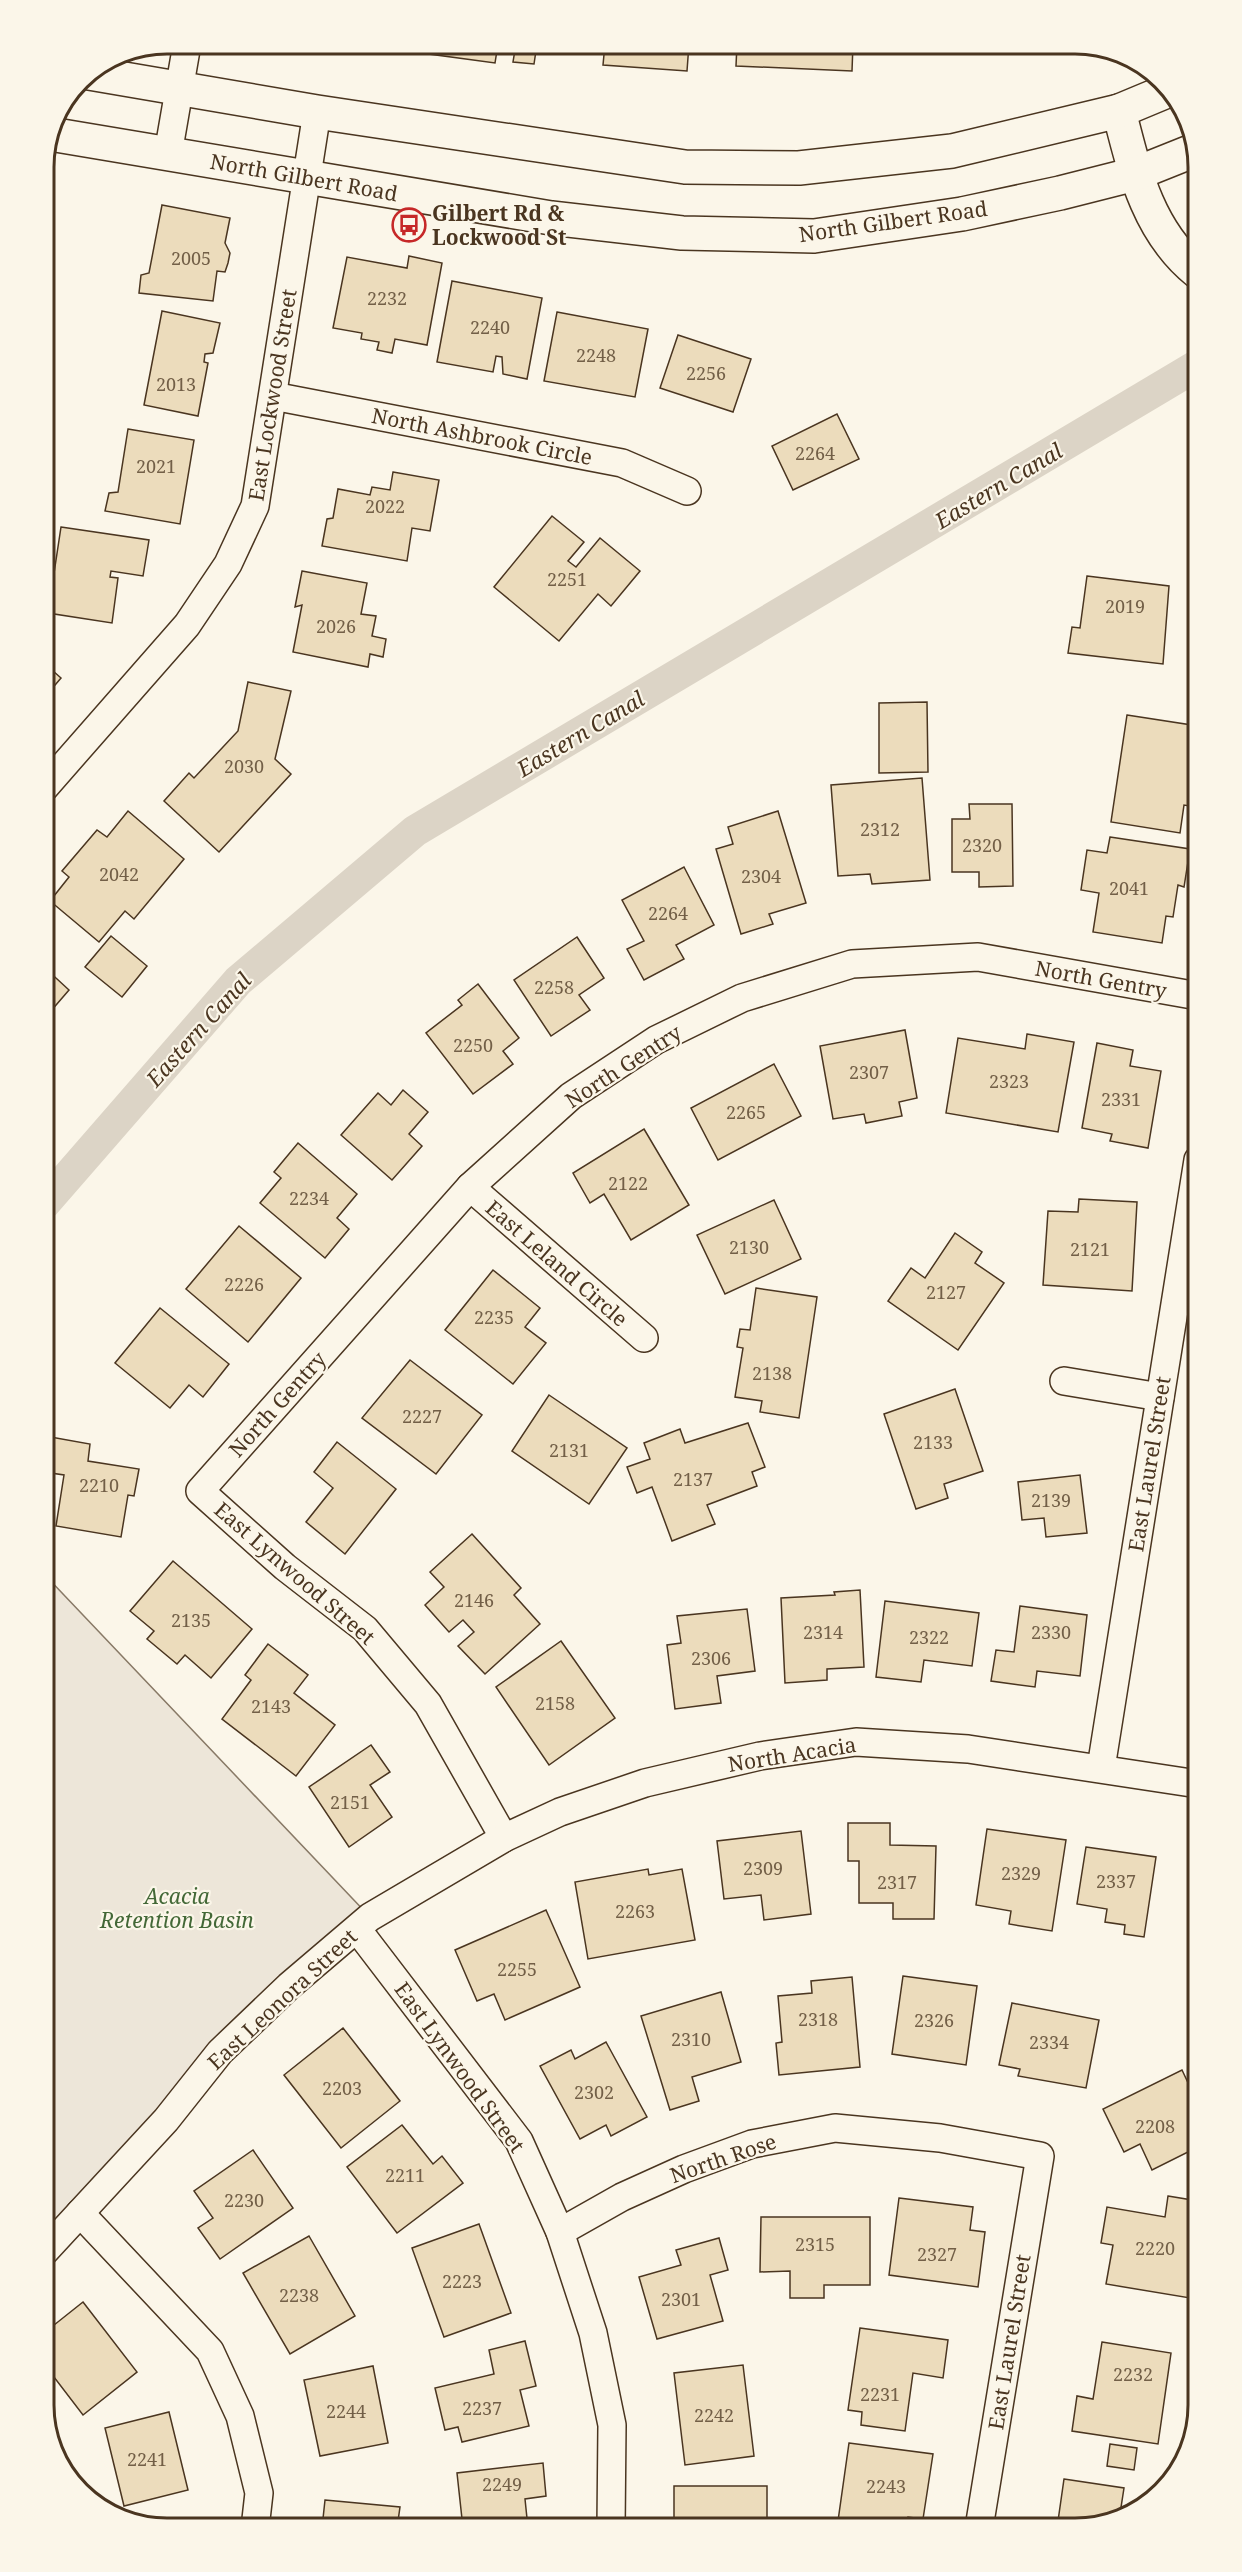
<svg xmlns="http://www.w3.org/2000/svg" width="1242" height="2572" font-family="'Noto Serif',serif">
  <rect width="100%" height="100%" fill="#fbf6e9"/>
  <path fill="#ede6d9" stroke="#887966" stroke-width="1.5" d="M 44,1574 L 370,1917 L 44,2252 Z"/>
  <g fill="none" stroke-linecap="round" stroke-linejoin="round">
    <path stroke="#dcd4c6" stroke-width="32" d="M 44,1204 L 238,981 L 415,831 L 1198,365"/>
  </g>
  <g fill="#ecdcbc" stroke="#4a3520" stroke-width="1.5">
    <path d="M 430,44 L 498,44 L 495,63 L 429,54 Z"/>
    <path d="M 516,44 L 537,44 L 534,64 L 513,62 Z"/>
    <path d="M 605,44 L 689,44 L 687,71 L 603,65 Z"/>
    <path d="M 737,44 L 853,44 L 852,71 L 736,66 Z"/>
    <path d="M 162,205 L 230,218 L 225,243 L 230,253 L 228,263 L 225,272 L 217,271 L 213,301 L 139,293 L 141,275 L 149,273 Z"/>
    <path d="M 409,256 L 442,263 L 427,345 L 395,339 L 392,353 L 377,350 L 379,342 L 361,339 L 362,333 L 333,328 L 347,257 L 407,268 Z"/>
    <path d="M 452,281 L 542,298 L 527,379 L 503,374 L 502,357 L 496,356 L 493,372 L 437,362 Z"/>
    <path d="M 162,311 L 220,323 L 213,353 L 205,354 L 204,362 L 208,363 L 198,416 L 144,405 Z"/>
    <path d="M 557,312 L 648,329 L 635,397 L 544,381 Z"/>
    <path d="M 678,335 L 751,359 L 733,412 L 660,388 Z"/>
    <path d="M 837,414 L 859,459 L 793,490 L 772,446 Z"/>
    <path d="M 128,429 L 194,440 L 180,524 L 105,511 L 109,493 L 118,492 Z"/>
    <path d="M 393,472 L 439,480 L 430,531 L 412,528 L 407,561 L 322,546 L 327,519 L 333,518 L 338,489 L 370,495 L 372,487 L 390,490 Z"/>
    <path d="M 552,516 L 584,542 L 568,561 L 576,567 L 600,538 L 640,571 L 611,606 L 598,594 L 559,641 L 494,587 Z"/>
    <path d="M 61,527 L 149,540 L 143,576 L 111,571 L 110,577 L 118,578 L 112,623 L 48,613 Z"/>
    <path d="M 302,571 L 367,583 L 361,614 L 376,616 L 372,636 L 386,639 L 383,657 L 370,654 L 368,667 L 293,652 L 302,605 L 295,607 Z"/>
    <path d="M 1087,576 L 1169,586 L 1163,664 L 1068,653 L 1072,627 L 1080,628 Z"/>
    <path d="M 44,663 L 61,678 L 44,698 Z"/>
    <path d="M 248,682 L 291,691 L 275,759 L 291,774 L 219,852 L 164,801 L 189,773 L 194,778 L 238,731 Z"/>
    <path d="M 927,702 L 928,772 L 879,773 L 879,703 Z"/>
    <path d="M 1127,715 L 1198,726 L 1198,788 L 1196,807 L 1184,805 L 1180,833 L 1111,822 Z"/>
    <path d="M 922,778 L 930,880 L 872,884 L 870,874 L 838,876 L 831,785 Z"/>
    <path d="M 969,804 L 1012,804 L 1013,886 L 979,887 L 979,872 L 952,872 L 952,819 L 970,819 Z"/>
    <path d="M 128,811 L 184,859 L 134,919 L 125,911 L 99,942 L 50,901 L 69,877 L 62,871 L 97,830 L 107,837 Z"/>
    <path d="M 778,811 L 806,903 L 769,914 L 773,924 L 741,934 L 716,849 L 733,844 L 728,827 Z"/>
    <path d="M 1110,837 L 1190,849 L 1184,887 L 1178,885 L 1173,917 L 1166,916 L 1162,943 L 1093,932 L 1099,893 L 1081,890 L 1087,850 L 1107,853 Z"/>
    <path d="M 684,867 L 714,925 L 676,945 L 684,959 L 644,980 L 627,949 L 644,941 L 622,900 Z"/>
    <path d="M 111,936 L 147,966 L 122,997 L 85,967 Z"/>
    <path d="M 577,937 L 604,978 L 579,995 L 590,1010 L 551,1036 L 514,980 Z"/>
    <path d="M 44,967 L 69,990 L 44,1019 Z"/>
    <path d="M 478,984 L 519,1038 L 503,1051 L 513,1064 L 473,1094 L 426,1033 L 462,1005 L 458,1000 Z"/>
    <path d="M 905,1030 L 917,1098 L 899,1102 L 902,1116 L 866,1123 L 864,1114 L 833,1119 L 820,1046 Z"/>
    <path d="M 1027,1034 L 1074,1042 L 1058,1132 L 946,1113 L 958,1038 L 1025,1049 Z"/>
    <path d="M 1097,1043 L 1133,1050 L 1130,1066 L 1161,1071 L 1148,1148 L 1110,1141 L 1112,1134 L 1082,1128 Z"/>
    <path d="M 774,1064 L 801,1116 L 718,1160 L 691,1108 Z"/>
    <path d="M 403,1090 L 428,1112 L 409,1134 L 422,1146 L 392,1180 L 341,1135 L 378,1093 L 391,1105 Z"/>
    <path d="M 644,1129 L 689,1205 L 631,1240 L 604,1194 L 590,1203 L 573,1173 Z"/>
    <path d="M 298,1143 L 357,1194 L 337,1218 L 349,1229 L 325,1258 L 260,1203 L 281,1178 L 274,1172 Z"/>
    <path d="M 1079,1199 L 1137,1202 L 1132,1291 L 1043,1285 L 1048,1211 L 1078,1212 Z"/>
    <path d="M 774,1200 L 801,1259 L 725,1294 L 697,1235 Z"/>
    <path d="M 239,1226 L 301,1278 L 248,1342 L 186,1289 Z"/>
    <path d="M 955,1233 L 982,1252 L 975,1263 L 1004,1283 L 958,1350 L 888,1301 L 911,1268 L 925,1278 Z"/>
    <path d="M 493,1270 L 540,1308 L 525,1327 L 546,1343 L 513,1384 L 445,1330 Z"/>
    <path d="M 756,1288 L 817,1297 L 799,1418 L 760,1412 L 762,1401 L 735,1397 L 743,1348 L 737,1347 L 740,1329 L 750,1330 Z"/>
    <path d="M 160,1308 L 229,1364 L 203,1397 L 189,1385 L 170,1408 L 115,1363 Z"/>
    <path d="M 410,1360 L 482,1415 L 436,1474 L 362,1418 Z"/>
    <path d="M 955,1389 L 983,1471 L 944,1484 L 948,1498 L 916,1509 L 884,1414 Z"/>
    <path d="M 549,1395 L 627,1448 L 589,1504 L 512,1451 Z"/>
    <path d="M 748,1423 L 765,1467 L 752,1472 L 757,1486 L 707,1505 L 715,1524 L 672,1541 L 652,1487 L 637,1493 L 627,1467 L 650,1459 L 644,1443 L 680,1429 L 685,1443 Z"/>
    <path d="M 45,1436 L 90,1444 L 88,1461 L 139,1469 L 134,1496 L 128,1495 L 121,1537 L 56,1526 L 64,1475 L 44,1472 Z"/>
    <path d="M 337,1442 L 396,1489 L 345,1554 L 306,1522 L 333,1488 L 314,1472 Z"/>
    <path d="M 1080,1475 L 1087,1533 L 1046,1537 L 1044,1518 L 1022,1520 L 1018,1482 Z"/>
    <path d="M 472,1534 L 521,1588 L 514,1595 L 540,1624 L 485,1674 L 458,1646 L 474,1632 L 463,1620 L 449,1632 L 425,1605 L 444,1587 L 430,1572 Z"/>
    <path d="M 173,1561 L 252,1629 L 211,1678 L 185,1655 L 177,1664 L 147,1639 L 154,1631 L 130,1611 Z"/>
    <path d="M 860,1590 L 864,1667 L 827,1669 L 827,1680 L 785,1683 L 781,1598 L 835,1595 L 834,1592 Z"/>
    <path d="M 885,1601 L 979,1613 L 972,1666 L 924,1660 L 921,1682 L 876,1677 Z"/>
    <path d="M 1020,1606 L 1087,1615 L 1080,1676 L 1037,1671 L 1035,1687 L 991,1681 L 996,1650 L 1014,1652 Z"/>
    <path d="M 747,1609 L 755,1671 L 717,1676 L 721,1703 L 675,1709 L 667,1645 L 681,1643 L 677,1616 Z"/>
    <path d="M 561,1641 L 615,1718 L 549,1765 L 496,1687 Z"/>
    <path d="M 268,1644 L 308,1675 L 294,1693 L 335,1725 L 296,1776 L 222,1719 L 251,1680 L 245,1675 Z"/>
    <path d="M 1198,1651 L 1198,1699 L 1191,1698 Z"/>
    <path d="M 371,1745 L 390,1772 L 370,1785 L 392,1817 L 349,1847 L 309,1787 Z"/>
    <path d="M 848,1823 L 890,1823 L 890,1845 L 936,1846 L 934,1919 L 893,1919 L 893,1903 L 859,1903 L 859,1861 L 848,1861 Z"/>
    <path d="M 987,1829 L 1066,1840 L 1052,1931 L 1009,1924 L 1011,1911 L 976,1905 Z"/>
    <path d="M 801,1831 L 811,1914 L 764,1920 L 761,1895 L 724,1899 L 717,1841 Z"/>
    <path d="M 1086,1847 L 1156,1857 L 1144,1937 L 1124,1934 L 1125,1925 L 1105,1922 L 1107,1909 L 1077,1904 Z"/>
    <path d="M 648,1869 L 649,1875 L 682,1869 L 695,1940 L 588,1959 L 575,1882 Z"/>
    <path d="M 1198,1872 L 1198,1941 L 1189,1939 Z"/>
    <path d="M 546,1910 L 580,1987 L 505,2020 L 494,1994 L 477,2001 L 455,1950 Z"/>
    <path d="M 903,1976 L 977,1986 L 966,2065 L 892,2054 Z"/>
    <path d="M 852,1977 L 860,2067 L 779,2075 L 776,2043 L 782,2042 L 778,1996 L 812,1993 L 811,1981 Z"/>
    <path d="M 721,1992 L 741,2062 L 692,2077 L 699,2101 L 670,2110 L 641,2016 Z"/>
    <path d="M 1012,2003 L 1099,2020 L 1086,2088 L 1018,2076 L 1020,2069 L 999,2065 Z"/>
    <path d="M 343,2028 L 400,2101 L 341,2148 L 284,2075 Z"/>
    <path d="M 606,2042 L 647,2117 L 611,2136 L 606,2125 L 580,2139 L 540,2066 L 571,2050 L 575,2059 Z"/>
    <path d="M 1182,2070 L 1198,2104 L 1198,2147 L 1152,2170 L 1140,2144 L 1124,2152 L 1103,2109 Z"/>
    <path d="M 402,2125 L 433,2164 L 442,2156 L 463,2183 L 397,2233 L 347,2167 Z"/>
    <path d="M 253,2150 L 293,2208 L 220,2259 L 198,2228 L 213,2218 L 194,2191 Z"/>
    <path d="M 1168,2196 L 1198,2201 L 1198,2252 L 1190,2298 L 1106,2284 L 1113,2245 L 1101,2243 L 1107,2207 L 1165,2217 Z"/>
    <path d="M 899,2198 L 973,2207 L 970,2230 L 985,2232 L 978,2287 L 889,2275 Z"/>
    <path d="M 761,2217 L 870,2217 L 870,2285 L 824,2285 L 824,2298 L 790,2298 L 790,2271 L 760,2272 Z"/>
    <path d="M 479,2224 L 511,2313 L 444,2337 L 412,2248 Z"/>
    <path d="M 309,2236 L 355,2316 L 290,2354 L 243,2273 Z"/>
    <path d="M 719,2238 L 728,2270 L 710,2275 L 723,2321 L 657,2339 L 639,2277 L 681,2265 L 676,2250 Z"/>
    <path d="M 83,2302 L 137,2372 L 83,2415 L 44,2364 L 44,2333 Z"/>
    <path d="M 860,2328 L 948,2340 L 943,2378 L 913,2373 L 905,2431 L 861,2425 L 862,2412 L 848,2410 Z"/>
    <path d="M 525,2341 L 536,2386 L 520,2390 L 529,2426 L 462,2442 L 458,2427 L 445,2430 L 435,2388 L 494,2374 L 489,2350 Z"/>
    <path d="M 1102,2342 L 1171,2353 L 1158,2444 L 1072,2431 L 1077,2396 L 1093,2399 Z"/>
    <path d="M 743,2365 L 754,2456 L 685,2465 L 674,2373 Z"/>
    <path d="M 373,2366 L 388,2443 L 320,2456 L 304,2380 Z"/>
    <path d="M 169,2412 L 188,2490 L 124,2506 L 105,2428 Z"/>
    <path d="M 849,2443 L 933,2454 L 923,2519 L 908,2517 L 907,2528 L 837,2528 Z"/>
    <path d="M 1110,2444 L 1137,2448 L 1134,2470 L 1107,2466 Z"/>
    <path d="M 543,2463 L 546,2496 L 525,2499 L 528,2528 L 463,2528 L 457,2473 Z"/>
    <path d="M 1064,2479 L 1124,2488 L 1120,2514 L 1126,2515 L 1122,2519 L 1075,2528 L 1057,2528 Z"/>
    <path d="M 674,2486 L 767,2486 L 767,2528 L 692,2528 L 692,2522 L 674,2522 Z"/>
    <path d="M 325,2500 L 400,2507 L 397,2528 L 322,2528 Z"/>
  </g>
  <g fill="none" stroke-linecap="round" stroke-linejoin="round">
    <g stroke="#4a3520" stroke-width="30">
      <g id="street">
        <path d="M 168,154 L 187,44"/>
        <path d="M 273,396 L 622,463 L 687,491"/>
        <path d="M 44,788 L 187,625 L 228,564 L 255,506 L 317,112"/>
        <path d="M 470,1187 L 644,1338"/>
        <path d="M 1064,1381 L 1160,1397"/>
        <path d="M 1101,1768 L 1198,1160"/>
        <path d="M 504,1838 L 428,1704 L 365,1629 L 285,1567 L 200,1491 L 470,1187 L 571,1096 L 656,1040 L 742,998 L 852,964 L 978,957 L 1198,996"/>
        <path d="M 357,1929 L 519,2141 L 560,2232 L 593,2333 L 612,2425 L 611,2528"/>
        <path d="M 80,2213 L 210,2351 L 240,2416 L 259,2493 L 255,2528"/>
        <path d="M 560,2232 L 622,2197 L 684,2169 L 752,2144 L 835,2128 L 940,2138 L 1040,2156 L 979,2528"/>
        <path d="M 44,2252 L 166,2120 L 220,2052 L 289,1986 L 370,1917 L 504,1838 L 560,1812 L 645,1783 L 760,1756 L 856,1742 L 968,1749 L 1198,1784"/>
      </g>
    </g>
    <g stroke="#4a3520" stroke-width="36">
      <path id="secondary" d="M 1119,111 C 1134,170 1148,232 1198,272"/>
    </g>
    <g stroke="#4a3520" stroke-width="36">
      <g id="primary">
        <path d="M 89,73 L 317,112 L 685,167 L 799,168 L 952,151 L 1119,111 L 1167,91"/>
        <path d="M 50,134 L 551,218 L 682,233 L 814,236 L 962,214 L 1060,193 L 1135,174 L 1195,150"/>
      </g>
    </g>
    <use href="#street" stroke="#fbf6e9" stroke-width="27"/>
    <use href="#secondary" stroke="#fbf6e9" stroke-width="33"/>
    <use href="#primary" stroke="#fbf6e9" stroke-width="33"/>
  </g>
  <defs>
    <g id="bus-ring" transform="scale(1.725)"><circle r="9.5" fill="#fbf6e9" stroke="#c62828" stroke-width="1.5"/><path d="M-5-6H5V4H4V6H2V4H-2V6H-4V4H-5ZM-3.5-4V0h7V-4ZM-3.5 1.2v1.5H-2V1.2ZM2 1.2v1.5H3.5V1.2Z" fill="#c62828"/></g>
  </defs>
  <g fill-rule="evenodd">
    <use href="#bus-ring" x="409" y="225"/>
  </g>
  <g text-anchor="middle" dominant-baseline="central" stroke-width="4.5" stroke-linejoin="round" paint-order="stroke">
    <g font-size="18" fill="#725f47">
      <text x="191" y="258">2005</text>
      <text x="387" y="298">2232</text>
      <text x="490" y="327">2240</text>
      <text x="596" y="355">2248</text>
      <text x="706" y="373">2256</text>
      <text x="176" y="384">2013</text>
      <text x="815" y="453">2264</text>
      <text x="156" y="466">2021</text>
      <text x="385" y="506">2022</text>
      <text x="567" y="579">2251</text>
      <text x="1125" y="606">2019</text>
      <text x="336" y="626">2026</text>
      <text x="244" y="766">2030</text>
      <text x="880" y="829">2312</text>
      <text x="982" y="845">2320</text>
      <text x="119" y="874">2042</text>
      <text x="761" y="876">2304</text>
      <text x="1129" y="888">2041</text>
      <text x="668" y="913">2264</text>
      <text x="554" y="987">2258</text>
      <text x="473" y="1045">2250</text>
      <text x="869" y="1072">2307</text>
      <text x="1009" y="1081">2323</text>
      <text x="1121" y="1099">2331</text>
      <text x="746" y="1112">2265</text>
      <text x="628" y="1183">2122</text>
      <text x="309" y="1198">2234</text>
      <text x="749" y="1247">2130</text>
      <text x="1090" y="1249">2121</text>
      <text x="244" y="1284">2226</text>
      <text x="946" y="1292">2127</text>
      <text x="494" y="1317">2235</text>
      <text x="772" y="1373">2138</text>
      <text x="422" y="1416">2227</text>
      <text x="933" y="1442">2133</text>
      <text x="569" y="1450">2131</text>
      <text x="693" y="1479">2137</text>
      <text x="99" y="1485">2210</text>
      <text x="1051" y="1500">2139</text>
      <text x="474" y="1600">2146</text>
      <text x="191" y="1620">2135</text>
      <text x="823" y="1632">2314</text>
      <text x="1051" y="1632">2330</text>
      <text x="929" y="1637">2322</text>
      <text x="711" y="1658">2306</text>
      <text x="555" y="1703">2158</text>
      <text x="271" y="1706">2143</text>
      <text x="350" y="1802">2151</text>
      <text x="763" y="1868">2309</text>
      <text x="1021" y="1873">2329</text>
      <text x="1116" y="1881">2337</text>
      <text x="897" y="1882">2317</text>
      <text x="635" y="1911">2263</text>
      <text x="517" y="1969">2255</text>
      <text x="818" y="2019">2318</text>
      <text x="934" y="2020">2326</text>
      <text x="691" y="2039">2310</text>
      <text x="1049" y="2042">2334</text>
      <text x="342" y="2088">2203</text>
      <text x="594" y="2092">2302</text>
      <text x="1155" y="2126">2208</text>
      <text x="405" y="2175">2211</text>
      <text x="244" y="2200">2230</text>
      <text x="815" y="2244">2315</text>
      <text x="1155" y="2248">2220</text>
      <text x="937" y="2254">2327</text>
      <text x="462" y="2281">2223</text>
      <text x="299" y="2295">2238</text>
      <text x="681" y="2299">2301</text>
      <text x="1133" y="2374">2232</text>
      <text x="880" y="2394">2231</text>
      <text x="482" y="2408">2237</text>
      <text x="346" y="2411">2244</text>
      <text x="714" y="2415">2242</text>
      <text x="147" y="2459">2241</text>
      <text x="502" y="2484">2249</text>
      <text x="886" y="2486">2243</text>
    </g>
    <g font-size="21" fill="#4a3520" stroke="#fbf6e9">
      <text transform="translate(304 177) rotate(10)">North Gilbert Road</text>
      <text transform="translate(893 221) rotate(-8)">North Gilbert Road</text>
      <text transform="translate(272 395) rotate(-81)">East Lockwood Street</text>
      <text transform="translate(482 436) rotate(11)">North Ashbrook Circle</text>
      <text transform="translate(1101 979) rotate(10)">North Gentry</text>
      <text transform="translate(623 1066) rotate(-33)">North Gentry</text>
      <text transform="translate(557 1263) rotate(41)">East Leland Circle</text>
      <text transform="translate(277 1404) rotate(-48)">North Gentry</text>
      <text transform="translate(1149 1464) rotate(-81)">East Laurel Street</text>
      <text transform="translate(295 1573) rotate(41)">East Lynwood Street</text>
      <text transform="translate(792 1754) rotate(-9)">North Acacia</text>
      <text transform="translate(282 1999) rotate(-43)">East Leonora Street</text>
      <text transform="translate(460 2067) rotate(54)">East Lynwood Street</text>
      <text transform="translate(723 2158) rotate(-19)">North Rose</text>
      <text transform="translate(1009 2342) rotate(-81)">East Laurel Street</text>
    </g>
    <g font-size="21" font-weight="bold" fill="#4a3520" stroke="#fbf6e9" text-anchor="start">
      <text x="432" y="213">Gilbert Rd &amp;<tspan x="432" dy="24">Lockwood St</tspan></text>
    </g>
    <g font-size="21" font-style="italic" fill="#436837" stroke="#fbf6e9">
      <text x="177" y="1896">Acacia<tspan x="177" dy="24">Retention Basin</tspan></text>
    </g>
    <g font-size="22" font-style="italic" fill="#4a3520" stroke="#fbf6e9">
      <text transform="translate(998 485) rotate(-31)">Eastern Canal</text>
      <text transform="translate(580 733) rotate(-31)">Eastern Canal</text>
      <text transform="translate(198 1029) rotate(-48)">Eastern Canal</text>
    </g>
  </g>
  <path d="M0 0H1242V2572H0ZM167 54H1075A113 113 0 0 1 1188 167V2405A113 113 0 0 1 1075 2518H167A113 113 0 0 1 54 2405V167A113 113 0 0 1 167 54Z" fill="#fbf6e9" fill-rule="evenodd"/>
  <path fill="none" stroke="#4a3520" stroke-width="3" d="M167 54H1075A113 113 0 0 1 1188 167V2405A113 113 0 0 1 1075 2518H167A113 113 0 0 1 54 2405V167A113 113 0 0 1 167 54Z"/>
</svg>
